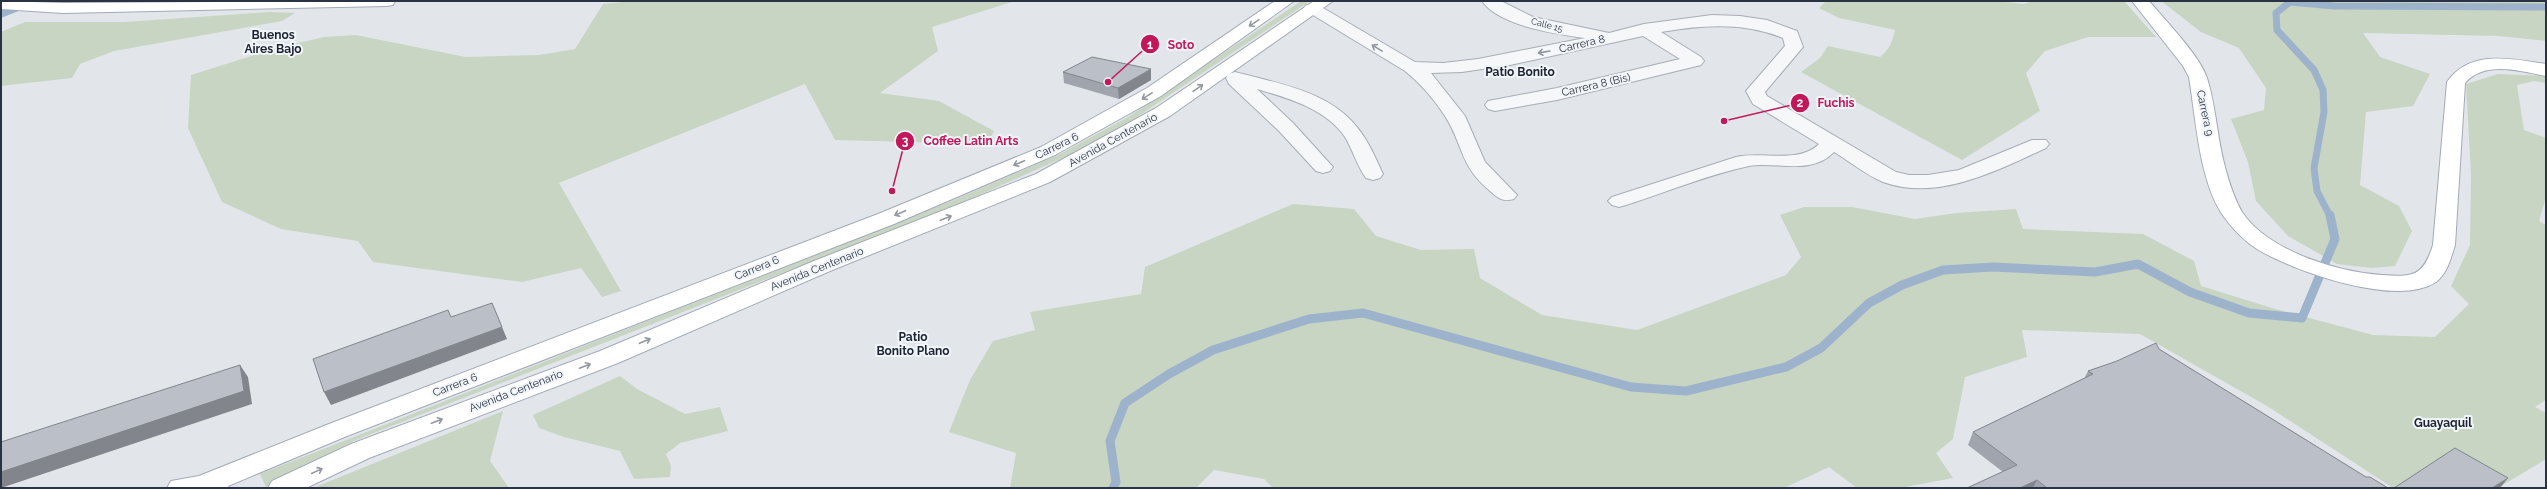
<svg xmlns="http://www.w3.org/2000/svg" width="2547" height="489" font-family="Raleway,sans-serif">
  <rect width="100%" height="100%" fill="#e2e6eb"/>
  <g fill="#c8d5c3">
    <path d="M 635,1 L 1015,1 L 932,27 L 938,51 L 880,93 L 939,101 L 994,131 L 987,144 L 835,140 L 805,84 L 559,183 L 621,291 L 602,297 L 581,268 L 522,282 L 373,262 L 358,241 L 281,229 L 222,202 L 188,128 L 191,75 L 273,49 L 324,37 L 356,35 L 466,57 L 539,55 L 575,49 L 603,4 Z"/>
    <path d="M 1301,1 L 1310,1 L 1134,119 L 1067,156 L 959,204 L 356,440 L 298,468 L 266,487 L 260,474 L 954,200 L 1062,153 L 1128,117 Z"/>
    <path d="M 1826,1 L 1995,1 L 2024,4 L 2032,1 L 2124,1 L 2156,37 L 2088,37 L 2045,51 L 2026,73 L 2040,111 L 1962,160 L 1801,72 L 1820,58 L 1828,46 L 1880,57 C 1890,49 1892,42 1895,30 L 1839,18 L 1819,8 Z"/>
    <path d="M 2161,1 L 2546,1 L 2546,41 L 2499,36 L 2363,33 L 2380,57 L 2430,74 L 2413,106 L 2366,112 L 2360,185 L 2399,206 L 2412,231 L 2395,266 L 2371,268 L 2337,264 L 2288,236 L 2256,201 L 2248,162 L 2231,119 L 2264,110 L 2266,88 L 2239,48 L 2201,32 Z"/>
    <path d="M 269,12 L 295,13 L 282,21 L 114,51 L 80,64 L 72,78 L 1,86 L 1,32 L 25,22 L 124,22 Z"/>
    <path d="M 2498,74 L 2546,76 L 2546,83 L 2534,81 L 2517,85 L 2524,130 L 2546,138 L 2546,197 L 2539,221 L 2546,225 L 2546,400 L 2535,407 L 2546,413 L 2546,459 L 2498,488 L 2393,488 L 2267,406 L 2140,334 L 2022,330 L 2027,357 L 1965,377 L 1953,439 L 1936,453 L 1953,478 L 1900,488 L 1857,488 L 1829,467 L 1784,488 L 1273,488 L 1264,479 L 1214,470 L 1196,488 L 1010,488 L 1016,453 L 949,432 L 970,380 L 993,341 L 1035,330 L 1030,312 L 1141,294 L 1145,267 L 1293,204 L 1354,209 L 1376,236 L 1421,250 L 1474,249 L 1480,278 L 1542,315 L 1637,330 L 1786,275 L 1801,257 L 1780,215 L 1804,207 L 1852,207 L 1915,219 L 1956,213 L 2016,209 L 2023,229 L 2143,234 L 2194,261 L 2201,286 L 2272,308 L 2373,335 L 2435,337 L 2469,304 L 2451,286 L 2470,245 L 2471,175 L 2466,84 Z"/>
    <path d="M 620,376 L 637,389 L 685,414 L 720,407 L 728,431 L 680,443 L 666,454 L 671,466 L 670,477 L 634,479 L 620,451 L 564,437 L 539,428 L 533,415 Z"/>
    <path d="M 503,411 L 490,461 L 509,488 L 313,488 Z"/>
  </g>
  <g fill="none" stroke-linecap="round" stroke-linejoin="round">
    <path stroke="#9db3cb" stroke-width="7" d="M 2330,216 L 2317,191 L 2314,168 L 2324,112 L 2323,90 L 2314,70 L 2277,30 L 2276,13 L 2290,2 L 2334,6 L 2546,7"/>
    <path stroke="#9db3cb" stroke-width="9" d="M 1113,488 L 1116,482 L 1110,441 L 1125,403 L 1169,374 L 1213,350 L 1309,319 L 1363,313 L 1631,387 L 1686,391 L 1786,367 L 1821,348 L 1869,303 L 1902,285 L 1943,270 L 1993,267 L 2095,272 L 2138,264 L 2190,292 L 2249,313 L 2302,318 L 2335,239 L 2330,215"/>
    <path fill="#9db3cb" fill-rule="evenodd" d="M 1,1 L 32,1 L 26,8 L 1,18 Z"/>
    <g stroke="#a7adb5" stroke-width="2">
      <g id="minor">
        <path d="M 1482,1 L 1501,1 L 1533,17 L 1609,33 L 1644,24 L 1712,15 L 1740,16 L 1767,20 L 1797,31 L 1803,47 L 1765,92 L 1767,96 L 1896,172 L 1909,175 L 1928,175 L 1959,170 L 2032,140 L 2046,140 L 2049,144 L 2046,148 C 1998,170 1938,202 1883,182 C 1866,175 1849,161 1834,152 C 1811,176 1776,161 1749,166 C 1707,175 1667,192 1626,205 L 1619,207 L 1612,205 L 1608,201 L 1612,197 L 1736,157 C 1761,151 1800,164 1819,144 L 1753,104 L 1746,91 L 1785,46 L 1783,38 C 1743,22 1703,25 1661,32 L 1701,57 L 1704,61 L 1701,65 L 1557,100 L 1495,111 L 1488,109 L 1485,105 L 1488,101 L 1557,88 L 1680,59 L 1643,36 L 1510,65 L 1462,72 L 1431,73 L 1465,116 L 1485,162 L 1517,195 L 1514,199 C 1503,202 1499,199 1490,191 C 1459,165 1464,146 1445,116 C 1434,99 1420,83 1405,71 L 1303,9 L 1306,5 L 1318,5 L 1415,62 L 1443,63 L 1478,59 L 1585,38 C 1556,34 1499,26 1482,1 Z"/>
        <path d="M 1235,72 C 1276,83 1328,91 1356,126 C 1368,140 1375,157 1383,174 L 1380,178 L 1373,180 L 1366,178 C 1357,166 1353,150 1345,137 C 1326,109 1288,98 1257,89 L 1293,123 L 1333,167 L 1330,171 L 1323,173 L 1316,171 L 1279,131 L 1229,84 L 1226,78 L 1228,74 Z"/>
      </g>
    </g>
    <g stroke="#a2aab7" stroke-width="2">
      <g id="major">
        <path d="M 1,1 L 63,3 L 395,1 L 393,5 L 387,6 L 63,13 L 1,9 Z"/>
        <path d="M 1275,1 L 1294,1 L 1161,96 L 1055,155 L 894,224 L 347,436 L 228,486 L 229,488 L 167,488 L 171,481 L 199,476 L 329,424 L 878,214 L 1041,147 L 1147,88 Z"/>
        <path d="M 1314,1 L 1333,1 L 1170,116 L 1050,182 L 830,271 L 618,363 L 369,458 L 306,488 L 268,488 L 272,481 L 351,444 L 600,351 L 814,261 L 1036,174 L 1156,108 Z"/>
        <path d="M 2132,1 L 2149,1 C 2165,20 2200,56 2207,78 C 2216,106 2217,138 2225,167 C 2229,182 2234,198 2242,212 C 2268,251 2337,272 2382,275 C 2413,277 2423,277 2433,245 L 2447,82 C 2470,49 2512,59 2546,64 L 2546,76 C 2520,71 2485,60 2465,83 L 2455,245 C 2451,258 2447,274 2436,282 C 2397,308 2293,271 2257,249 C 2244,241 2233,229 2224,217 C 2199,182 2196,119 2189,77 L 2183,66 Z"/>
      </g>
    </g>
    <use href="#minor" fill="#f5f7f9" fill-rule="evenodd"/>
    <use href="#major" fill="#fff" fill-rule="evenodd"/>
  </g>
  <g fill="#a0a4ac">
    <path d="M 1063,72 L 1151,80 L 1119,99 L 1064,83 Z"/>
    <path d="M 2159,349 L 2366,477 L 2388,488 L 1967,488 L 2003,472 L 1968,445 L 1973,432 L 2084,379 L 2088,371 Z"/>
  </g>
  <g fill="#82868c">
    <path d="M 1151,69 L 1151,80 L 1119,99 L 1118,88 Z"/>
    <path d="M 492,303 L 507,339 L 331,405 L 324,392 Z"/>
    <path d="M 240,365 L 248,377 L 252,404 L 1,488 L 1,472 Z"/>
    <path d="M 2508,478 L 2500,488 L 2492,488 Z"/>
    <path d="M 2037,480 L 2033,488 L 2020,488 Z"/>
  </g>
  <g fill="#babfc8" stroke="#82868c">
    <path d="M 1092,57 L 1151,69 L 1118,88 L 1063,72 Z"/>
    <path d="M 492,303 L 502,327 L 324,392 L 313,359 L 448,310 L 451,317 Z"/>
    <path d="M 2156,343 L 2159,349 L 2366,477 L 2370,477 L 2388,488 L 2047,488 L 2037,480 L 2020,488 L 1967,488 L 2017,465 L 1973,432 L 2093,374 L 2088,371 L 2117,361 Z"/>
    <path d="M 240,365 L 244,391 L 1,472 L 1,442 Z"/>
    <path d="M 2455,448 L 2508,478 L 2492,488 L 2394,488 Z"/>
  </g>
  <defs><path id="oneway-shaft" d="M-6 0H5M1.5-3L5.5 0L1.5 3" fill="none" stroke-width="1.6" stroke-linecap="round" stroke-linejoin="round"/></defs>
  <g stroke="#9499a1">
    <use href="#oneway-shaft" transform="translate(1254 23) rotate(146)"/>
    <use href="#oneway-shaft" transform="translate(1198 88) rotate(-35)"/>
    <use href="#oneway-shaft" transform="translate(1147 96) rotate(149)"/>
    <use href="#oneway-shaft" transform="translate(1019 163) rotate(157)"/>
    <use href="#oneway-shaft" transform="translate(900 213) rotate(157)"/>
    <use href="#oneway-shaft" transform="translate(946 218) rotate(-21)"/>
    <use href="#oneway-shaft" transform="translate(645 341) rotate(-23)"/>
    <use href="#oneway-shaft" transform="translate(585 366) rotate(-21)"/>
    <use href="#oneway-shaft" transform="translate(437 421) rotate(-21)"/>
    <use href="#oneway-shaft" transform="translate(317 471) rotate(-25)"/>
  </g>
  <g stroke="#90959e">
    <use href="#oneway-shaft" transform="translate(1377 48) rotate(-149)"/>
    <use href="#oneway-shaft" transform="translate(1544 52) rotate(170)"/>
  </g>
  <g text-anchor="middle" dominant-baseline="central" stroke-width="4" stroke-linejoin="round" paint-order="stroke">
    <g font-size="9" fill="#2a3343" stroke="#f2f5f8">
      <text transform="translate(1547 25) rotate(15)">Calle 15</text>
    </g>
    <g font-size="11" fill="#2a3343" stroke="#f2f5f8">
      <text transform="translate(1582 44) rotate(-13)">Carrera 8</text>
      <text transform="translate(1596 85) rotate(-13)">Carrera 8 (Bis)</text>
      <text transform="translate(2205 113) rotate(78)">Carrera 9</text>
      <text transform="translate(1113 140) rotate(-29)">Avenida Centenario</text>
      <text transform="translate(1057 146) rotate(-26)">Carrera 6</text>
      <text transform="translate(757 268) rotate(-22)">Carrera 6</text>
      <text transform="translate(817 269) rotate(-22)">Avenida Centenario</text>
      <text transform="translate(455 385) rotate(-21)">Carrera 6</text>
      <text transform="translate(516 391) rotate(-21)">Avenida Centenario</text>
    </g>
    <g font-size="12" font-weight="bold" fill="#1c2434" stroke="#f2f5f8">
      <text x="273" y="35">Buenos<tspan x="273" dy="14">Aires Bajo</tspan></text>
      <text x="1520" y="72">Patio Bonito</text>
      <text x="913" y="337">Patio<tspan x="913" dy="14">Bonito Plano</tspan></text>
      <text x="2443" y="423">Guayaquil</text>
    </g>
  </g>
  <path fill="none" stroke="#c2185b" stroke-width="1.5" d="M1108 82L1150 44M1724 121L1800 103M892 191L905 141"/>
  <g fill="#c2185b" stroke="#f2f5f8" stroke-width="1.5">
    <circle cx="1108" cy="82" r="4"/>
    <circle cx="1724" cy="121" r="4"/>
    <circle cx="892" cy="191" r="4"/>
    <circle cx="1150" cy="44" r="10"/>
    <circle cx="1800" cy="103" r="10"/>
    <circle cx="905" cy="141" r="10"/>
  </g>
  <g font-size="12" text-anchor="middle" font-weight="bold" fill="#fff">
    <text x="1150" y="49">1</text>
    <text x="1800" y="107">2</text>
    <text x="905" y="145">3</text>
  </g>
  <g font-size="12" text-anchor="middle" font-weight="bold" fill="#c2185b" stroke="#f2f5f8" stroke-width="4" stroke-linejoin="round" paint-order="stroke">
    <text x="1181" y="49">Soto</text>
    <text x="1836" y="107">Fuchis</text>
    <text x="971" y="145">Coffee Latin Arts</text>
  </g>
  <rect width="2547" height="489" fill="none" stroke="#2a3343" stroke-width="4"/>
</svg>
